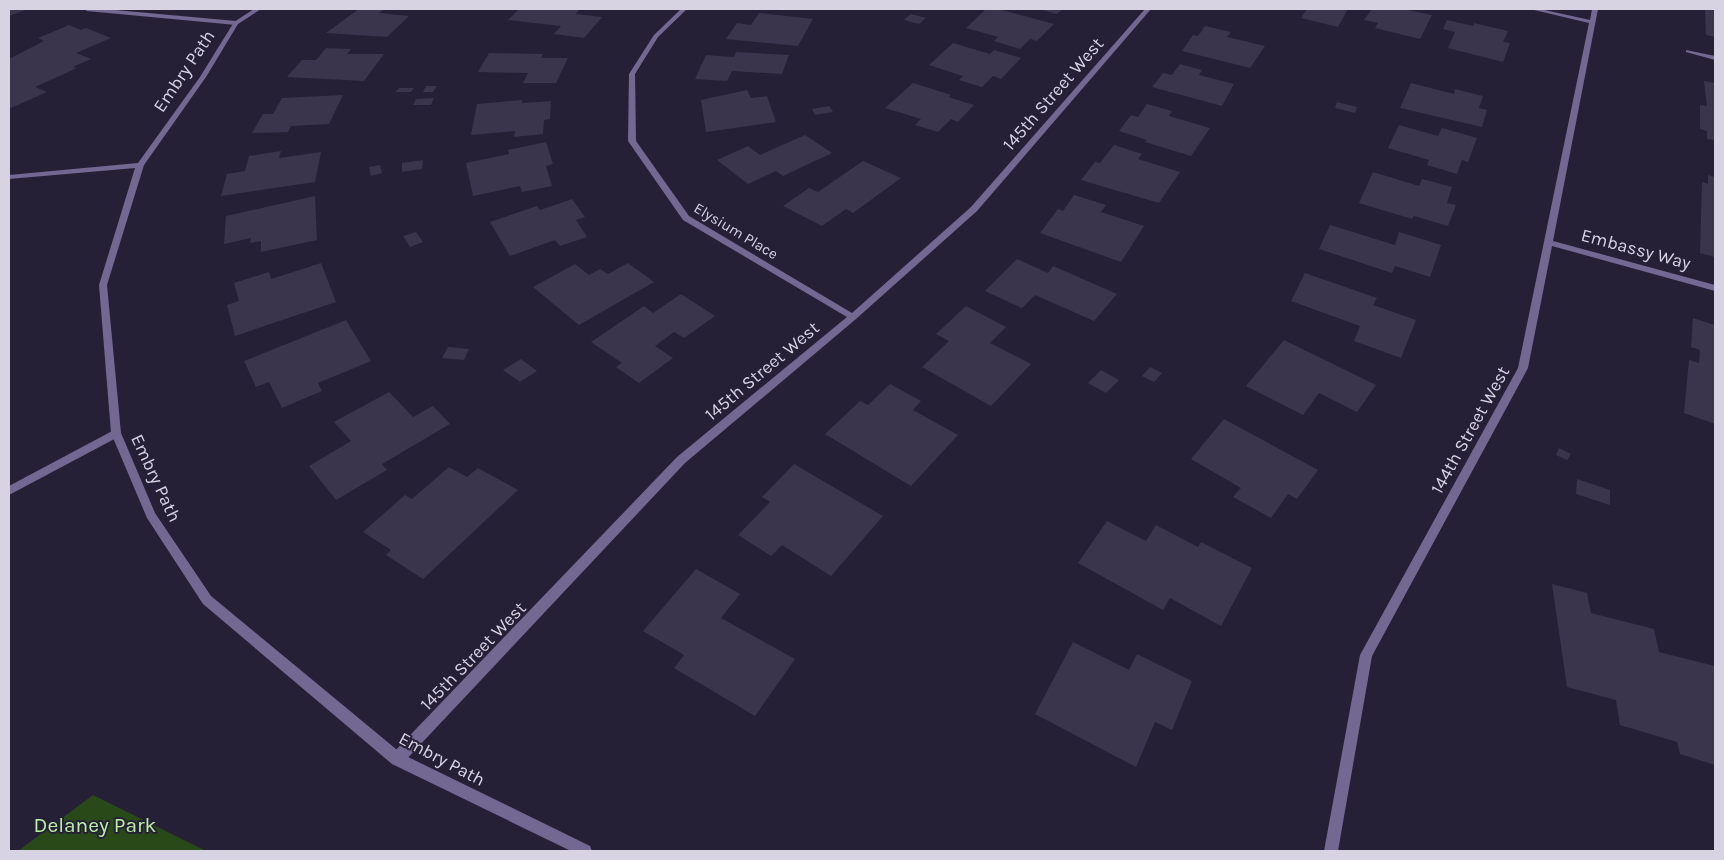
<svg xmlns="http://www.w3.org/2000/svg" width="1724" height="860" font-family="Karla,sans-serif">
  <rect width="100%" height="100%" fill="#262037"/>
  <path fill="#294a18" d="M 93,795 L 206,851 L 18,851 Z"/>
  <g fill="#3a344c">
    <path d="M 9,9 L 28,9 L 9,16 Z"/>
    <path d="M 359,9 L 384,9 L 379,13 L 409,16 L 387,37 L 326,33 Z"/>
    <path d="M 519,9 L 565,9 L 579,10 L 576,14 L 602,17 L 584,38 L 554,34 L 561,26 L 508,20 Z"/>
    <path d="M 986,9 L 998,9 L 1054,24 L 1037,41 L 1030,39 L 1020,49 L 994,41 L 998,37 L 966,28 Z"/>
    <path d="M 1039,9 L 1063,9 L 1057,14 Z"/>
    <path d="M 1307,9 L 1348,9 L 1338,27 L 1301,18 Z"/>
    <path d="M 1372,9 L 1403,9 L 1432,15 L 1420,39 L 1375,28 L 1378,23 L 1364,20 Z"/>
    <path d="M 1705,9 L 1715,9 L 1715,37 L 1706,35 Z"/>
    <path d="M 759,13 L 813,19 L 798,46 L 726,39 L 737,23 L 751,25 Z"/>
    <path d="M 911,14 L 926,18 L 919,24 L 904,20 Z"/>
    <path d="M 1447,20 L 1473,26 L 1474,23 L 1508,31 L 1503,42 L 1510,43 L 1503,62 L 1448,48 L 1455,32 L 1443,29 Z"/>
    <path d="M 69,25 L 81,30 L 86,28 L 111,38 L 76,53 L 91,59 L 73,67 L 77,68 L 35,87 L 47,92 L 11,108 L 9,107 L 9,59 L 44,41 L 38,38 Z"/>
    <path d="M 1205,26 L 1231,32 L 1227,37 L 1265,46 L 1250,68 L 1182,51 L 1193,35 L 1198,36 Z"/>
    <path d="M 953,43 L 990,54 L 994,50 L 1021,58 L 1001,79 L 993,76 L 982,87 L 959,80 L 963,76 L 929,65 Z"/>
    <path d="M 326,48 L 351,49 L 347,54 L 384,54 L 364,81 L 287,77 L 302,60 L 316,60 Z"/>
    <path d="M 736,52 L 789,55 L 782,74 L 732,71 L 727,81 L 695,79 L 706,55 L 734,57 Z"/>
    <path d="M 489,53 L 543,54 L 541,58 L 568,58 L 556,83 L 523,83 L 528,73 L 478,72 Z"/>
    <path d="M 1180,64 L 1202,70 L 1199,75 L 1234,84 L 1222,106 L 1152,87 L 1163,73 L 1172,75 Z"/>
    <path d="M 1704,81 L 1715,83 L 1715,140 L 1707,139 L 1707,131 L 1700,129 L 1700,105 L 1707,106 Z"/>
    <path d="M 913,83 L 951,95 L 948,97 L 974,105 L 958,122 L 951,119 L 938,132 L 915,125 L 921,119 L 885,108 Z"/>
    <path d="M 1411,83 L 1454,94 L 1455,89 L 1483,96 L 1479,108 L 1487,110 L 1482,127 L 1400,108 Z"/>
    <path d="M 426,86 L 437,86 L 433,92 L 423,92 Z"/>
    <path d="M 399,88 L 414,88 L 411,92 L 396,92 Z"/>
    <path d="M 747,90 L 751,98 L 767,96 L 776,122 L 706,132 L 701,100 Z"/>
    <path d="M 343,95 L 329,124 L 291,126 L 288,132 L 252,133 L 263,114 L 273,114 L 282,98 Z"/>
    <path d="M 434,98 L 431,105 L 413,105 L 416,99 Z"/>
    <path d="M 522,100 L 522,103 L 551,101 L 550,119 L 544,120 L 543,134 L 514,137 L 515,131 L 471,135 L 477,104 Z"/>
    <path d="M 1337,102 L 1357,107 L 1355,113 L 1335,108 Z"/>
    <path d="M 1147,104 L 1172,111 L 1169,116 L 1210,128 L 1191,156 L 1145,142 L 1147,140 L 1119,131 L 1131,115 L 1138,117 Z"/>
    <path d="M 829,106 L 833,112 L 815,115 L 812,109 Z"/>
    <path d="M 1399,125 L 1438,136 L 1442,128 L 1477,138 L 1468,162 L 1462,160 L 1457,174 L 1427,165 L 1429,160 L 1388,148 Z"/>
    <path d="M 805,135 L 832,153 L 783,176 L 776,171 L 748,184 L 717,160 L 748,146 L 760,155 Z"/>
    <path d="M 546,142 L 553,164 L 546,166 L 552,186 L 522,192 L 520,186 L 473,196 L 466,163 L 509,154 L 508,150 Z"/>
    <path d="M 1114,145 L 1142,154 L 1138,159 L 1180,172 L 1159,203 L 1081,180 L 1095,162 L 1100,163 Z"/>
    <path d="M 281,151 L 279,158 L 321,152 L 315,182 L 221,196 L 227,174 L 245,171 L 249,156 Z"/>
    <path d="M 423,160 L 422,169 L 402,172 L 402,163 Z"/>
    <path d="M 863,161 L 901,178 L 853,213 L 846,209 L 822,226 L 783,206 L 809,188 L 818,192 Z"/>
    <path d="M 380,165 L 382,173 L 371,176 L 369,167 Z"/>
    <path d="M 1373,172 L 1419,186 L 1422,179 L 1452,187 L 1447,203 L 1456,205 L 1448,226 L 1414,216 L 1412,219 L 1359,203 Z"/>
    <path d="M 1708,175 L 1715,177 L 1715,257 L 1700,253 L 1702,182 L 1708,184 Z"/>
    <path d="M 1074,195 L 1106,205 L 1101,212 L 1144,226 L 1121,262 L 1040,233 L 1058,209 L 1063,211 Z"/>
    <path d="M 315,196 L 317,240 L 261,252 L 261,241 L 250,243 L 251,238 L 224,244 L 226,216 Z"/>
    <path d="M 572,199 L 585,217 L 576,220 L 587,237 L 560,246 L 555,240 L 510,256 L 490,222 L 537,206 L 540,210 Z"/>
    <path d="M 1330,225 L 1395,245 L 1399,232 L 1441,245 L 1430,277 L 1395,266 L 1392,273 L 1319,249 Z"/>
    <path d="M 416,232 L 423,242 L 410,247 L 403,236 Z"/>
    <path d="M 1017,259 L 1048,273 L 1053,266 L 1117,294 L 1094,321 L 1035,295 L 1022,308 L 985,291 Z"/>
    <path d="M 321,263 L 336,302 L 235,336 L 227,305 L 239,301 L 234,283 L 269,272 L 271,279 Z"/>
    <path d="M 628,263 L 654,282 L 579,325 L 533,287 L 575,264 L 589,275 L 600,269 L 608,274 Z"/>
    <path d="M 1305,273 L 1377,298 L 1373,305 L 1416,320 L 1401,358 L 1354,341 L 1360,326 L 1291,301 Z"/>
    <path d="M 681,294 L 715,316 L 684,338 L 674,332 L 655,346 L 673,358 L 639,383 L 616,367 L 622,363 L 591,342 L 644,306 L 653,313 Z"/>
    <path d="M 966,306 L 1006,327 L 990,343 L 1031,364 L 991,406 L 922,367 L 949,341 L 936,334 Z"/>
    <path d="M 1693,318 L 1715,325 L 1715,424 L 1684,413 L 1689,360 L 1699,363 L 1700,350 L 1691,347 Z"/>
    <path d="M 346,320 L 371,361 L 318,383 L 322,391 L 282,408 L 269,382 L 256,387 L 244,361 Z"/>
    <path d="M 1284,340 L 1376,385 L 1357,412 L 1319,393 L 1303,415 L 1246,386 Z"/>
    <path d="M 448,347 L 469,349 L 464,360 L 442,358 Z"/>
    <path d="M 521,359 L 537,371 L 520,382 L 503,370 Z"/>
    <path d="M 1150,367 L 1162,373 L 1154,382 L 1142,376 Z"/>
    <path d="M 1101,370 L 1119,380 L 1106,393 L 1088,383 Z"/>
    <path d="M 890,384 L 921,401 L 913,410 L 958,435 L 911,486 L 825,434 L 860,401 L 868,405 Z"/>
    <path d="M 389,392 L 413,417 L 433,406 L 450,424 L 382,464 L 387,470 L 336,500 L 309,466 L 351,441 L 334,422 Z"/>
    <path d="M 1224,419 L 1318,470 L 1297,499 L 1288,494 L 1271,518 L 1233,497 L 1241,488 L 1191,459 Z"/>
    <path d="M 1559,448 L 1571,454 L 1567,460 L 1556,455 Z"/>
    <path d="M 794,464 L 883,516 L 831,576 L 782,545 L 771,556 L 738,535 L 770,502 L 762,497 Z"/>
    <path d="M 449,467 L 467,477 L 478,468 L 518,490 L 423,579 L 386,555 L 391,550 L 363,532 L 405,495 L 412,499 Z"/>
    <path d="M 1577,479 L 1610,490 L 1610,505 L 1576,494 Z"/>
    <path d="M 1107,521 L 1146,541 L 1156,525 L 1198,547 L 1201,542 L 1252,568 L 1221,626 L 1170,598 L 1163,610 L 1078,563 Z"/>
    <path d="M 696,569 L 740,594 L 721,618 L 795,659 L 755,716 L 674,668 L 684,655 L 643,631 Z"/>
    <path d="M 1552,584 L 1587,593 L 1591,613 L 1654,629 L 1659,652 L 1715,666 L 1715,765 L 1680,754 L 1677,742 L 1620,725 L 1616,700 L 1567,687 Z"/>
    <path d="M 1073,642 L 1129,670 L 1137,654 L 1192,681 L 1172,730 L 1155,722 L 1136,767 L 1035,714 Z"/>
  </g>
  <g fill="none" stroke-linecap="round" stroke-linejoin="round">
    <g fill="#736892" fill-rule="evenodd">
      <path d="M 84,9 L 104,9 L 236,21 L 239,23 L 236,25 L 87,11 Z"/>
      <path d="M 1686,50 L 1715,56 L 1715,60 L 1686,52 Z"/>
      <path d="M 116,429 L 120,430 L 121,433 L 120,436 L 9,495 L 9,486 Z"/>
    </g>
    <g fill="#736892" fill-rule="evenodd">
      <path d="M 681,9 L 687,9 L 658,37 L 635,74 L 636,141 L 689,216 L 852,313 L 971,207 L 1145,9 L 1151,9 L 977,211 L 856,319 L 685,463 L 402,764 L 397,765 L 392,764 L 391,759 L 392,754 L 677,457 L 847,317 L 683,220 L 628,141 L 629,74 L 654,35 Z"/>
      <path d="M 1530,9 L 1540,9 L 1590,20 L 1592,9 L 1598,9 L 1553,241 L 1715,285 L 1715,291 L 1552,246 L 1528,368 L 1372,656 L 1338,851 L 1324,851 L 1360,655 L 1518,368 L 1589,23 Z"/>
    </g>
    <path fill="#736892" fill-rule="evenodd" d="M 254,9 L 261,9 L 238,24 L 206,77 L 144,165 L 107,285 L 121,433 L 155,513 L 211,596 L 402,754 L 590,846 L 592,851 L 571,851 L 392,764 L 203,604 L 147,518 L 111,433 L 99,285 L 135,168 L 9,179 L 9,175 L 138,163 L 200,77 L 234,22 Z"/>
  </g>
  <g text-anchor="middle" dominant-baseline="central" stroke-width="4" stroke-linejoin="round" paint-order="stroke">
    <g font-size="15" fill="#d7d3e3" stroke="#262037">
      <text transform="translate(736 231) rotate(31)">Elysium Place</text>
    </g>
    <g font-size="18" fill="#d7d3e3" stroke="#262037">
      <text transform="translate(184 71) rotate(-56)">Embry Path</text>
      <text transform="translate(1053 94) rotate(-49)">145th Street West</text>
      <text transform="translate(1636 249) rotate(15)">Embassy Way</text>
      <text transform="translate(762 371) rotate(-40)">145th Street West</text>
      <text transform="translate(1470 430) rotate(-61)">144th Street West</text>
      <text transform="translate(156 478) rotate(65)">Embry Path</text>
      <text transform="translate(473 656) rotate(-46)">145th Street West</text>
      <text transform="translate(442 759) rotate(28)">Embry Path</text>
    </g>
    <g font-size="21" fill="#baf0a2" stroke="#262037">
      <text x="95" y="825">Delaney Park</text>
    </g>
  </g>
  <rect width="1724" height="860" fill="none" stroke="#d7d3e3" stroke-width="20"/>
</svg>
